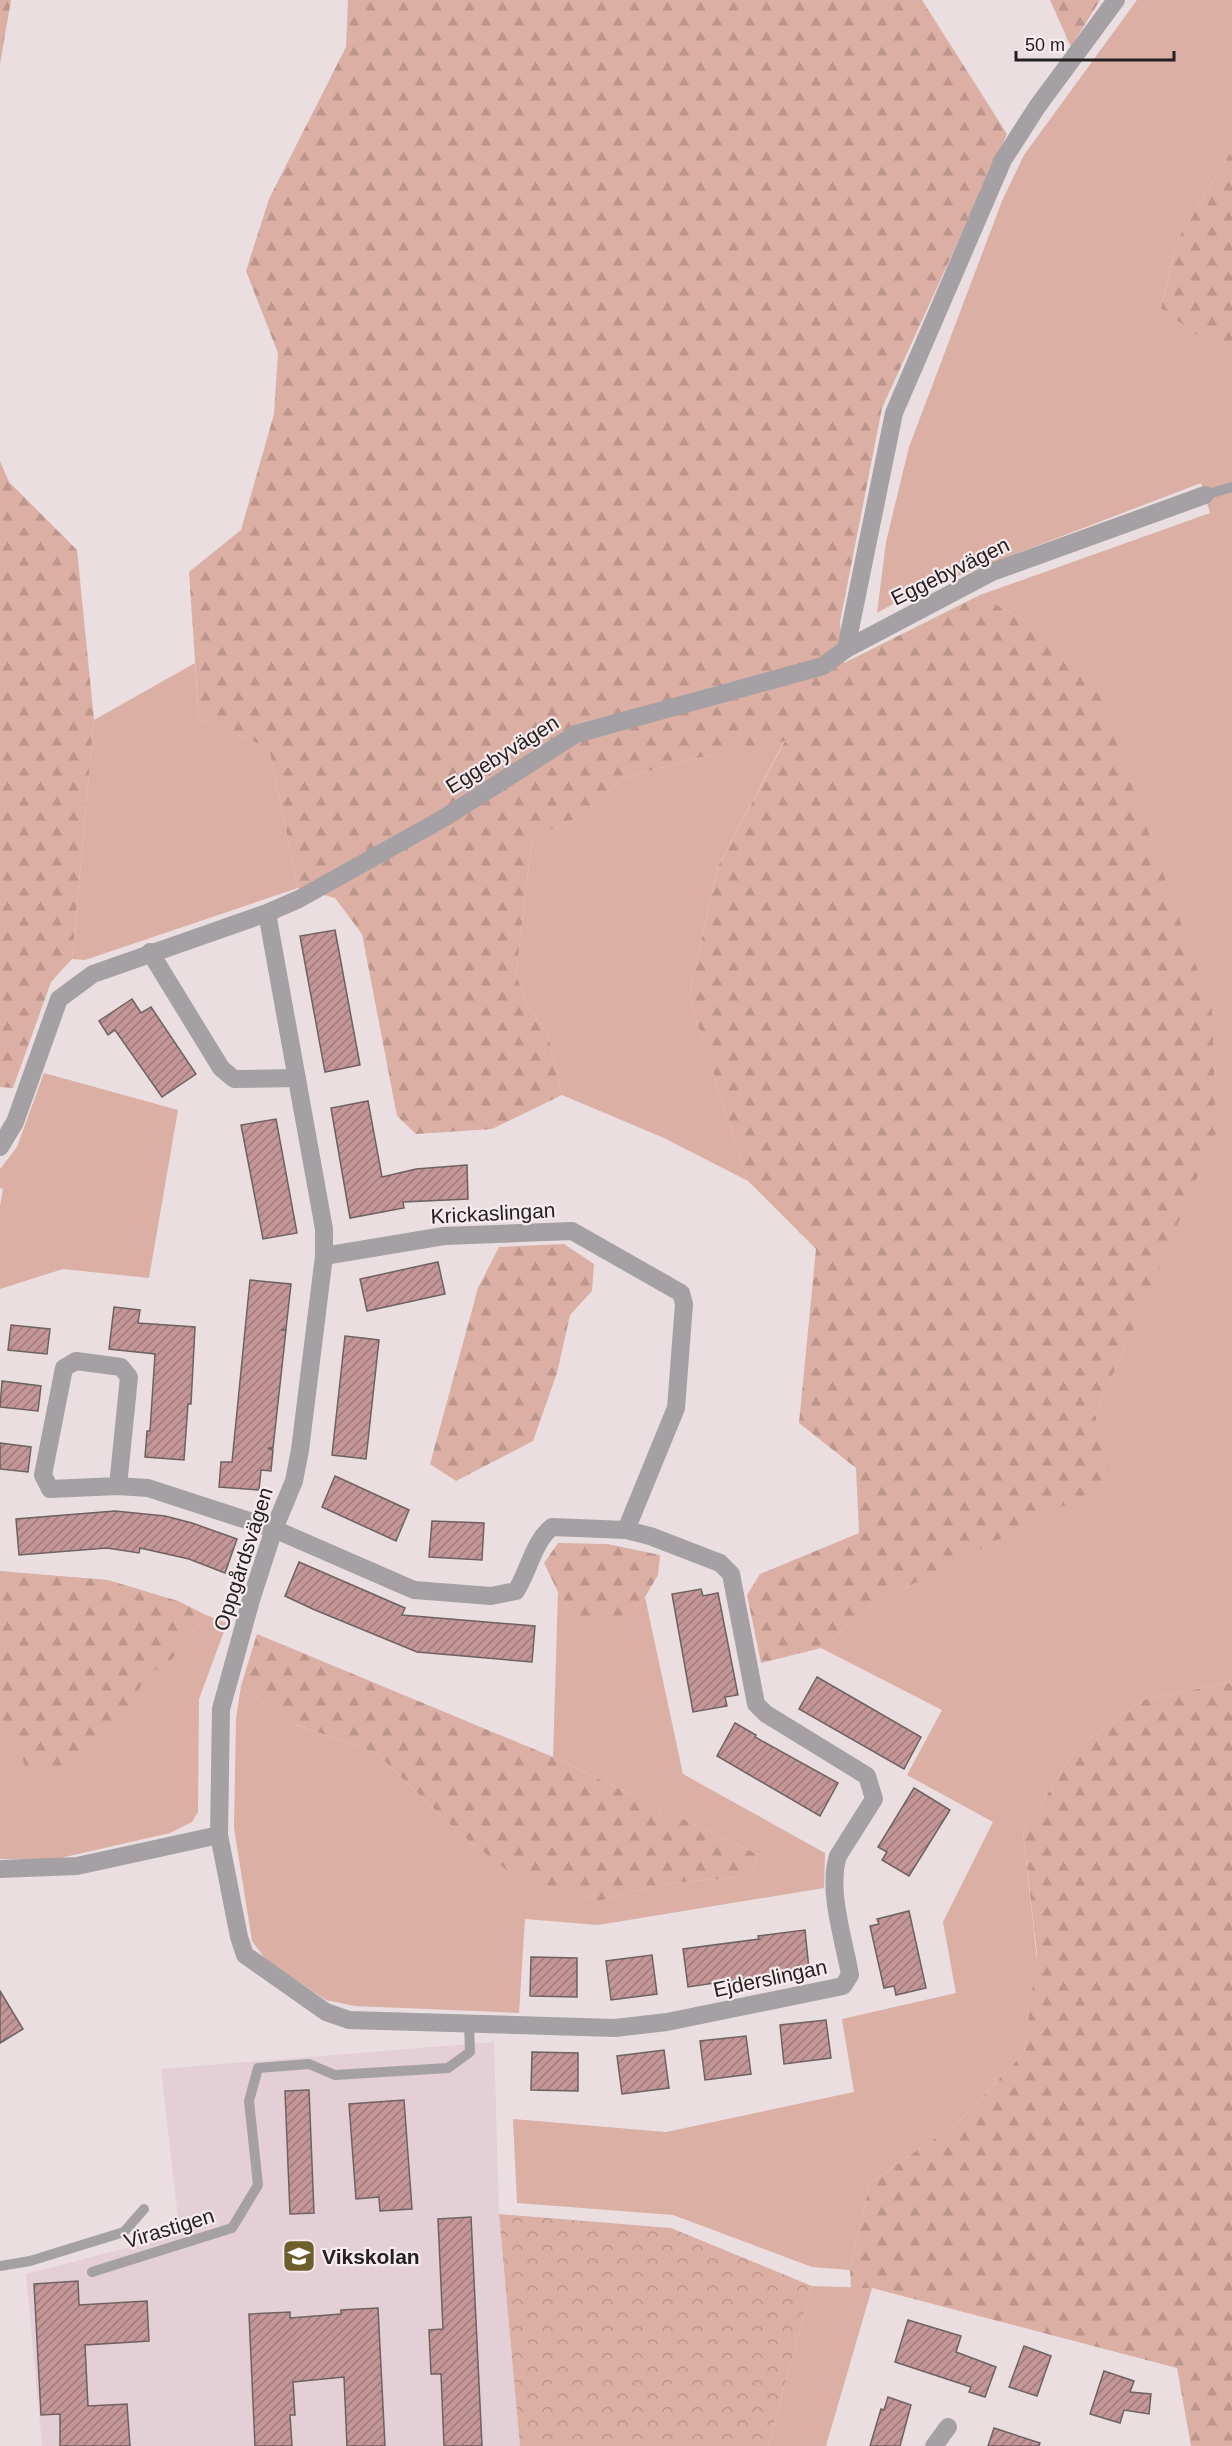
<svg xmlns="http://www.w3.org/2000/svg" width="1232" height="2446" font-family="Helvetica,sans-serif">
  <defs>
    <pattern id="forest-firs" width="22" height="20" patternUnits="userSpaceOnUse" patternTransform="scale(1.5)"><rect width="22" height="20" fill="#dbafa3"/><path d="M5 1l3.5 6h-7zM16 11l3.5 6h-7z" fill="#bc968c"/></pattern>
    <pattern id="park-crowns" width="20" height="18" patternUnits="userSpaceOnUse" patternTransform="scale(1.5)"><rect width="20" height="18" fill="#dbafa3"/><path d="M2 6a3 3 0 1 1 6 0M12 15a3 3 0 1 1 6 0" fill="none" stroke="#bc968c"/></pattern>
    <pattern id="building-hatch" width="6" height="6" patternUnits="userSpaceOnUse" patternTransform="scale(1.5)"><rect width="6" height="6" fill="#c49697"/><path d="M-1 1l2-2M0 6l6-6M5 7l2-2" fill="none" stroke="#9f7a7b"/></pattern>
  </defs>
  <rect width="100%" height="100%" fill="#eadee1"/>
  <path fill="#e3cfd5" d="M 494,2042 L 499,2214 L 520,2446 L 42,2446 L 26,2274 L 165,2238 L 179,2227 L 161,2069 Z"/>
  <g fill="#dbafa3">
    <path d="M 1137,0 L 1232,0 L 1232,150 L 1177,240 L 1161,307 L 1232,362 L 1232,1682 L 1143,1700 L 1076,1749 L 1023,1833 L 1037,1960 L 1024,2053 L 958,2122 L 870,2183 L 850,2270 L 812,2267 L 673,2215 L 517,2203 L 513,2119 L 666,2132 L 854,2092 L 842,2019 L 956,1993 L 943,1922 L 993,1822 L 907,1775 L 942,1710 L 821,1648 L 871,1606 L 1112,1480 L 1095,1414 L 1134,1328 L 1048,634 L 980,595 L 1210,513 L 1201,483 L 911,594 L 877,613 L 886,542 L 909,447 L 1002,201 L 1024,155 Z"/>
    <path d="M 195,663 L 199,719 L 269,748 L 298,888 L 85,960 L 72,959 L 94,720 Z"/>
    <path d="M 785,740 L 718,866 L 689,997 L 748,1181 L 664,1138 L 562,1095 L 548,1035 L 526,1003 L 516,974 L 532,838 L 580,817 L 622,778 L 698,758 Z"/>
    <path d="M 44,1073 L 178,1110 L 149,1278 L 63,1269 L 0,1289 L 0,1206 L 3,1189 L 0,1188 L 0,1169 L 17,1147 Z"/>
    <path d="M 558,1592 L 576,1619 L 628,1614 L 645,1597 L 683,1774 L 825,1853 L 824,1888 L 598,1925 L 525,1919 L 519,2013 L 355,2006 L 326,2000 L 266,1960 L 252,1941 L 234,1828 L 236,1718 L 241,1686 L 286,1721 L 376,1753 L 460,1834 L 517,1877 L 599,1901 L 662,1884 L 750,1876 L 759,1855 L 553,1757 Z"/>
    <path d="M 206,1615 L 227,1623 L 199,1699 L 198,1812 L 192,1822 L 170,1833 L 56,1859 L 0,1859 L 0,1734 L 16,1740 L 120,1720 L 149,1672 L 169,1663 Z"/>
    <path d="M 812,2286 L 872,2288 L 826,2446 L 768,2446 Z"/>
  </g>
  <g fill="url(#forest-firs)">
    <path d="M 0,0 L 11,0 L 0,64 Z"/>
    <path d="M 348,0 L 922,0 L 1007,134 L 882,408 L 840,622 L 844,663 L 980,595 L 1048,634 L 1099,694 L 1212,1010 L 1216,1133 L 1134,1328 L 1095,1414 L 1113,1480 L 871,1606 L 821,1648 L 761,1663 L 747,1595 L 760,1574 L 859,1533 L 856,1468 L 799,1423 L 816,1249 L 748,1181 L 689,997 L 718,866 L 785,741 L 698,758 L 622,778 L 580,817 L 532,838 L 516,974 L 526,1003 L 548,1035 L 562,1095 L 492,1129 L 416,1134 L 397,1116 L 362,934 L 335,898 L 298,888 L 269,748 L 199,719 L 189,572 L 241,530 L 274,414 L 278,353 L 246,271 L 269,199 L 346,47 Z"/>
    <path d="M 1050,0 L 1100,0 L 1071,47 Z"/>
    <path d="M 1232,150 L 1232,362 L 1161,308 L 1177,240 Z"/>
    <path d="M 0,461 L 9,482 L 77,550 L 94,720 L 72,959 L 51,982 L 13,1088 L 0,1087 Z"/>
    <path d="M 564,1244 L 594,1264 L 592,1291 L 570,1315 L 557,1373 L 533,1441 L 456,1481 L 430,1464 L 478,1288 L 499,1247 Z"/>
    <path d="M 558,1543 L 607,1544 L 660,1555 L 658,1575 L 645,1597 L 628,1614 L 606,1621 L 576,1619 L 558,1592 L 544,1563 Z"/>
    <path d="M 0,1571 L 108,1580 L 178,1601 L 206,1615 L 169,1663 L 149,1673 L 120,1720 L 94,1756 L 28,1774 L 16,1740 L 0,1734 Z"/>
    <path d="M 257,1634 L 553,1757 L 759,1855 L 750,1876 L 662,1884 L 599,1901 L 516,1877 L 460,1834 L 376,1753 L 286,1721 L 241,1686 Z"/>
    <path d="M 1232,1682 L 1232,2446 L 1191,2446 L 1177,2368 L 872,2288 L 851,2288 L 850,2270 L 870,2183 L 958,2122 L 1024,2053 L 1037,1954 L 1023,1833 L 1076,1749 L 1143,1700 Z"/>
  </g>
  <path fill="url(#park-crowns)" d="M 499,2214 L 671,2228 L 812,2286 L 768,2446 L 520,2446 Z"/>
  <g fill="url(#building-hatch)" stroke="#6d6262" stroke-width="1.5">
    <path d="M 335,930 L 360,1065 L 325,1072 L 300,936 Z"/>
    <path d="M 132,999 L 141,1013 L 151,1007 L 196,1074 L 162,1097 L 115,1030 L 108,1035 L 99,1021 Z"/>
    <path d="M 368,1101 L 382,1177 L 416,1169 L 467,1165 L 468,1199 L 403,1202 L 404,1208 L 350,1218 L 331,1108 Z"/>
    <path d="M 276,1119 L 297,1233 L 263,1239 L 241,1125 Z"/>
    <path d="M 438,1262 L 445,1294 L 367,1311 L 360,1279 Z"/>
    <path d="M 250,1280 L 291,1284 L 286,1329 L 281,1330 L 286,1330 L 273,1448 L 268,1448 L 273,1450 L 271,1471 L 261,1470 L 259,1490 L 219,1487 L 221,1462 L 232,1462 Z"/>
    <path d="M 114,1307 L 140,1310 L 138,1323 L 195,1327 L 191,1404 L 188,1404 L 184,1460 L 145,1457 L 147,1431 L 150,1431 L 155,1354 L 109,1349 Z"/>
    <path d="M 11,1325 L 50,1329 L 47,1354 L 8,1350 Z"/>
    <path d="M 345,1336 L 379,1340 L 366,1459 L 332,1455 Z"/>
    <path d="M 2,1381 L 41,1386 L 38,1411 L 0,1407 Z"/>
    <path d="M 0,1443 L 31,1447 L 28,1472 L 0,1469 Z"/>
    <path d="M 335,1476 L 409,1510 L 396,1541 L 322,1507 Z"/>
    <path d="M 115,1511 L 165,1516 L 192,1523 L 237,1539 L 225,1573 L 189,1559 L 140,1548 L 139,1553 L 107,1548 L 19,1555 L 16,1519 Z"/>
    <path d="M 432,1521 L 484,1523 L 482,1560 L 429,1557 Z"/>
    <path d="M 299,1562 L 405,1608 L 402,1615 L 535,1626 L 532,1662 L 417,1652 L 315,1610 L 285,1596 Z"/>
    <path d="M 701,1589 L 703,1596 L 718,1593 L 738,1695 L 725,1697 L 727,1706 L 693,1712 L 672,1594 Z"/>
    <path d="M 817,1677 L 921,1737 L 904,1769 L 799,1709 Z"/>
    <path d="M 735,1723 L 756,1735 L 755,1737 L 838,1783 L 820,1816 L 717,1756 Z"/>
    <path d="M 914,1788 L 950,1810 L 909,1876 L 882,1860 L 887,1852 L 878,1847 Z"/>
    <path d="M 909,1911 L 926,1988 L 896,1995 L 894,1986 L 884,1988 L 870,1926 L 879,1924 L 877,1919 Z"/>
    <path d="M 805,1930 L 809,1969 L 688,1987 L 683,1949 L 759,1939 L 758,1936 Z"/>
    <path d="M 652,1955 L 657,1994 L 611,2000 L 606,1961 Z"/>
    <path d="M 531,1957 L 577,1958 L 577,1997 L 530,1996 Z"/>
    <path d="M 0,1991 L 23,2029 L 0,2043 Z"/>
    <path d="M 826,2020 L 831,2058 L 784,2064 L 780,2025 Z"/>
    <path d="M 746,2036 L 751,2074 L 705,2080 L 700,2041 Z"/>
    <path d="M 664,2050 L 669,2088 L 622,2094 L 617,2056 Z"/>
    <path d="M 532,2052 L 578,2053 L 578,2091 L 531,2090 Z"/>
    <path d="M 309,2090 L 314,2213 L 290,2214 L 285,2091 Z"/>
    <path d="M 404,2100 L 412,2209 L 380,2211 L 379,2197 L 356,2199 L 349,2104 Z"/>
    <path d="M 471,2217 L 482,2446 L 444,2446 L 441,2374 L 431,2374 L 429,2330 L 443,2329 L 438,2219 Z"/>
    <path d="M 78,2281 L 79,2305 L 147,2301 L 149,2341 L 85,2345 L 88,2406 L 127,2404 L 130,2446 L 60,2446 L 60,2414 L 41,2415 L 34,2284 Z"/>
    <path d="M 378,2308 L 385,2446 L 347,2446 L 344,2377 L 293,2382 L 295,2415 L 290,2415 L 292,2446 L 255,2446 L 249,2314 L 290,2312 L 290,2318 L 341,2314 L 341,2310 Z"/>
    <path d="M 908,2320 L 961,2336 L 956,2352 L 996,2367 L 985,2397 L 969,2392 L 971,2387 L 895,2362 Z"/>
    <path d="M 1024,2346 L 1051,2356 L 1037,2396 L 1009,2387 Z"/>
    <path d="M 1104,2371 L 1134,2381 L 1130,2392 L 1151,2394 L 1149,2414 L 1124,2410 L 1120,2423 L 1090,2414 Z"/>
    <path d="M 888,2397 L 911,2405 L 900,2446 L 870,2446 L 881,2409 L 884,2410 Z"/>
    <path d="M 994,2428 L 1040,2443 L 1039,2446 L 988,2446 Z"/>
  </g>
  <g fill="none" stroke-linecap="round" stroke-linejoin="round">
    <g stroke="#a4a0a3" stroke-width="10">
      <path d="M 1205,495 L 1232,487"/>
      <path d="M 0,2266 L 30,2261 L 124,2232 L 144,2209"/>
      <path d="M 92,2272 L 232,2228 L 258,2185 L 249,2101 L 258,2068 L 309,2064 L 335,2075 L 448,2068 L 470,2052 L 469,2024"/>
    </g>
    <g stroke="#a4a0a3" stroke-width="18">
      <path d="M 846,649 L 894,413 L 1003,160 L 1037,107 L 1116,0"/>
      <path d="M 150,952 L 221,1068 L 234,1079 L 297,1078"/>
      <path d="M 0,1147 L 15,1122 L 59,999 L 93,974 L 267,913 L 299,899 L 444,818 L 576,734 L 823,666 L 846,649 L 992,572 L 1205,495"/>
      <path d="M 118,1486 L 50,1489 L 43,1475 L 64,1368 L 76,1361 L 121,1367 L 129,1377 L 118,1486 L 148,1488 L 274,1529 L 414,1590 L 491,1596 L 516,1591 C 529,1571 533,1542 552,1527 L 626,1530 L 676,1408 L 684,1304 L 681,1293 L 572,1231 L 444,1236 L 324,1256"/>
      <path d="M 219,1835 L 239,1937 L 245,1955 L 326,2012 L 349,2020 L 615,2028 L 667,2022 L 843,1986 L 850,1975 C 844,1940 827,1890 838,1856 L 874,1799 L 867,1776 L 766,1714 L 756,1704 L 731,1574 L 720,1563 L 650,1536 L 626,1530"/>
      <path d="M 0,1869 L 77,1866 L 219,1835 L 221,1709 L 251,1600 L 274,1529 L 294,1481 L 300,1450 L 324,1256 L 324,1229 L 267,913"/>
      <path d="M 934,2446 L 948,2427"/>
    </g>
  </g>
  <defs>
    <g id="school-square" transform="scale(1.725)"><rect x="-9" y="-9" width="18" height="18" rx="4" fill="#6d5e2b" stroke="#f7ebee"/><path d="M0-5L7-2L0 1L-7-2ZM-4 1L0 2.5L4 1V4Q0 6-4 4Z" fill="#fff"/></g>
  </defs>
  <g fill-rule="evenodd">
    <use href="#school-square" x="299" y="2256"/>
  </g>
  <g text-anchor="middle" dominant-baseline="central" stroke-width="4.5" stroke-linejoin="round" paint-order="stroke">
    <g font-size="21" fill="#242021" stroke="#f7ebee">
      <text transform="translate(950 571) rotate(-26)">Eggebyvägen</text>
      <text transform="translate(502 754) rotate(-32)">Eggebyvägen</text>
      <text transform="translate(493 1213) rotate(-3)">Krickaslingan</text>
      <text transform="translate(243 1559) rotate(-72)">Oppgårdsvägen</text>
      <text transform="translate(770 1978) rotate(-12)">Ejderslingan</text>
      <text transform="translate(169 2228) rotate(-17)">Virastigen</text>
    </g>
    <g font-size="21" font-weight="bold" fill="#242021" stroke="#f7ebee" text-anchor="start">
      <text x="322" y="2256">Vikskolan</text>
    </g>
  </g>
  <path d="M1016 51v9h158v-9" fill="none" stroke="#242021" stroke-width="3"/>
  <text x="1025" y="51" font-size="18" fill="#242021" stroke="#f7ebee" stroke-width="4.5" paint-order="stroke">50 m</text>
</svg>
